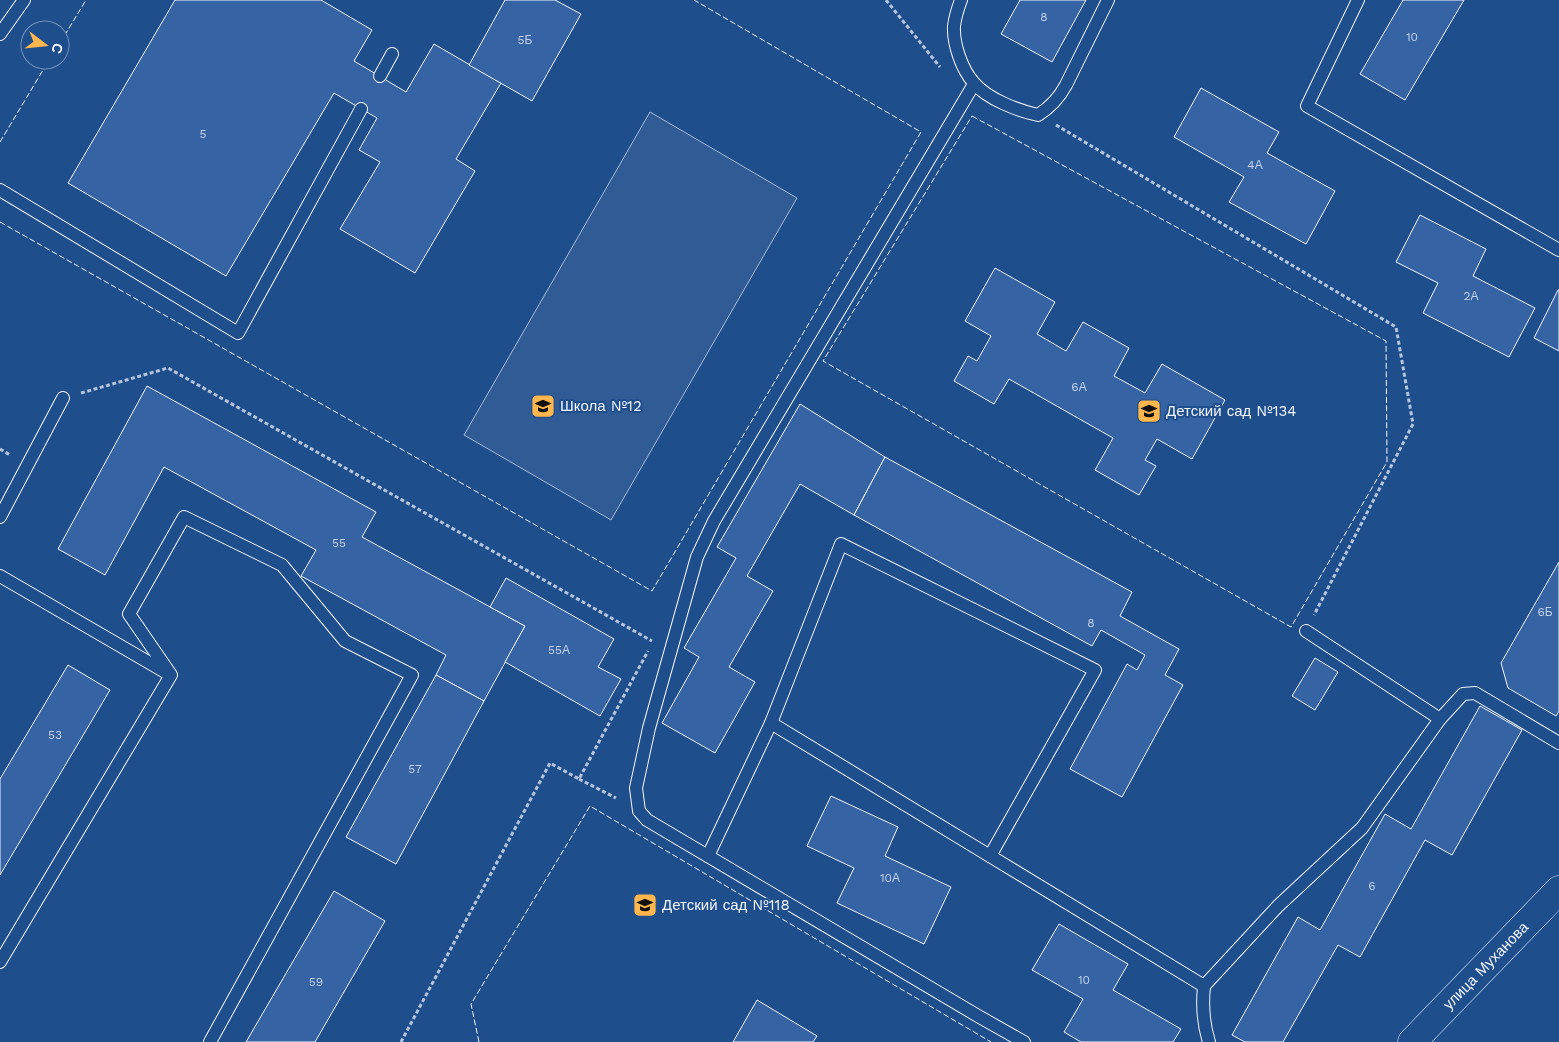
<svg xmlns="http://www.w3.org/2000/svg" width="1559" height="1042" font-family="'Work Sans',sans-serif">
  <rect width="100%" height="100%" fill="#1f4e8c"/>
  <path fill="#305b95" stroke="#a8bbd7" d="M 650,112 L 797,198 L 611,520 L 464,435 Z"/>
  <g fill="#3563a3" stroke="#f2f6ff">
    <path d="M 175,0 L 321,0 L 372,30 L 354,61 L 406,92 L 434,44 L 501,83 L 456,159 L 475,171 L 415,273 L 340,229 L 380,162 L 359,150 L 377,118 L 334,93 L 226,276 L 68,183 Z"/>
    <path d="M 505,0 L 555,0 L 581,14 L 532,101 L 469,65 Z"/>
    <path d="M 1020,0 L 1086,0 L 1052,62 L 1001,34 Z"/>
    <path d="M 1403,0 L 1464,0 L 1405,100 L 1360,74 Z"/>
    <path d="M 1201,88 L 1279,132 L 1267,153 L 1335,191 L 1306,244 L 1229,202 L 1244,177 L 1174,137 Z"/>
    <path d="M 1420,215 L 1486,249 L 1473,276 L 1535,308 L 1509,357 L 1423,313 L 1438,283 L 1396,262 Z"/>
    <path d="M 995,268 L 1055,302 L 1037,334 L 1066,351 L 1083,322 L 1129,348 L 1114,376 L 1145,393 L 1162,364 L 1225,400 L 1192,459 L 1157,439 L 1145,460 L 1156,466 L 1139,495 L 1095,470 L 1113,438 L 1009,379 L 994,404 L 954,381 L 968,356 L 977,361 L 991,336 L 965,321 Z"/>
    <path d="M 1558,290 L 1559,290 L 1559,351 L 1534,338 Z"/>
    <path d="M 147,386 L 376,512 L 362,537 L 525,626 L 484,701 L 436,675 L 446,655 L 301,576 L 316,550 L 164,467 L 105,575 L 58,549 Z"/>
    <path d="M 800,404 L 885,457 L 854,515 L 800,484 L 747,576 L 773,591 L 729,667 L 755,682 L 715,753 L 662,723 L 699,657 L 684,648 L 736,558 L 717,547 Z"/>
    <path d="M 885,457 L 1132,592 L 1120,616 L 1179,649 L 1165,675 L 1183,685 L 1122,797 L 1070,769 L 1127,664 L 1137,670 L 1145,655 L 1101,630 L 1092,646 L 854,515 Z"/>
    <path d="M 1559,562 L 1559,711 L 1556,716 L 1508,688 L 1501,663 Z"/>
    <path d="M 506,578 L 614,639 L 598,667 L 621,679 L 600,716 L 505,662 L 525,626 L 490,607 Z"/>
    <path d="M 1315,658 L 1338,672 L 1315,710 L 1292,696 Z"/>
    <path d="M 68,665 L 110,690 L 0,875 L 0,779 Z"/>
    <path d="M 436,675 L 484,701 L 396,864 L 346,837 Z"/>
    <path d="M 1480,706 L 1522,730 L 1452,855 L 1425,840 L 1360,957 L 1338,945 L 1283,1042 L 1245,1042 L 1232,1035 L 1298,917 L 1320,930 L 1385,814 L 1411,829 Z"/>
    <path d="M 831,796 L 898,827 L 885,856 L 951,887 L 924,944 L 837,903 L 854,868 L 807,846 Z"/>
    <path d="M 334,891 L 385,921 L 315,1042 L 246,1042 Z"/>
    <path d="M 1059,924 L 1128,964 L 1113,990 L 1181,1029 L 1173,1042 L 1081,1042 L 1064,1032 L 1083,999 L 1032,970 Z"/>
    <path d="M 757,1000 L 817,1036 L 813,1042 L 733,1042 Z"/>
  </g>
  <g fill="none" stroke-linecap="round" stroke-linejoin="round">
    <g stroke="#f2f6ff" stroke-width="14">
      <g id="lane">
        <path d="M 961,0 C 958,8 955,18 954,26 C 953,44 962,70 974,83 C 987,99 1019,111 1038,115 C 1051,107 1059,98 1066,85 L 1108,0"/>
        <path d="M 1358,0 L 1307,106 L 1559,250"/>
        <path d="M 0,34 L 24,0"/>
        <path d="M 380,76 L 392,54"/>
        <path d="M 974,84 L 714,521 L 697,557 L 649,728 L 636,788 L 639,811 L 647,820 L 978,1016 L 1024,1042"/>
        <path d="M 0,190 L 238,333 L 361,109"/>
        <path d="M 0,517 L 63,398"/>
        <path d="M 0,576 L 167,673"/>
        <path d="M 1306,631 L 1440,719"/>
        <path d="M 771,723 L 990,856"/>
        <path d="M 708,856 L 771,723 L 841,544 L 1095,670 L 990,856 L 1204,986 C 1202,1006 1203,1023 1209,1042"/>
        <path d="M 0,962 L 171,675 L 129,614 L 184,517 L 282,565 L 345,641 L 412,675 L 210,1042"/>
        <path d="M 1204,986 L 1278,906 L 1362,828 L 1440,719 L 1463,694 L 1475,693 L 1559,743"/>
      </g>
    </g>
    <g stroke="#f2f6ff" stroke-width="29">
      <g id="secondary">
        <path id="s1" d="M 1412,1042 L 1559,890"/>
      </g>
    </g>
    <g stroke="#b3c4dc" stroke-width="3" stroke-dasharray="4 2.5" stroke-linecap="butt">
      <path d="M 886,0 L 940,67"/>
      <path d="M 1056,125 L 1396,327 L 1413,424 L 1314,615"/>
      <path d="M 81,393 L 168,368 L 652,641"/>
      <path d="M 0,449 L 10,455"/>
      <path d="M 579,779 L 616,798"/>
      <path d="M 401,1042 L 550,763 L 579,779 L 648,651"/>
    </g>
    <use href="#lane" stroke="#1f4e8c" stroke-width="12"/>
    <use href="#secondary" stroke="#1f4e8c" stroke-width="28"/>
    <g stroke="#f2f6ff" stroke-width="1" stroke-dasharray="6 2.5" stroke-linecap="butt">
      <path d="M 60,43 L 86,0"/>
      <path d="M 972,116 L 1386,341 L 1387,462 L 1291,627 L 823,361 Z"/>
      <path d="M 0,142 L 49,60"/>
      <path d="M 0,222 L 652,591 L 921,132 L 694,0"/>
      <path d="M 479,1042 L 471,1004 L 590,806 L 991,1042"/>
    </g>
  </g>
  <defs>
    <g id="school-square" transform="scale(1.25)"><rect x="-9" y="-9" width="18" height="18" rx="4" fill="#ffb74d" stroke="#1f4e8c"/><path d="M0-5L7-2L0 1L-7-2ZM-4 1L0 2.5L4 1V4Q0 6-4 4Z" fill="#111"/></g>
  </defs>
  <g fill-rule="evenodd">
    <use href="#school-square" x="543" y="406"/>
    <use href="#school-square" x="1149" y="411"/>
    <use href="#school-square" x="645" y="905"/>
  </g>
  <g text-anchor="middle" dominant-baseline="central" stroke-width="4" stroke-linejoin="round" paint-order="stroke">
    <g font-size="12" fill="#c3d1e8">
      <text x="1044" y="17">8</text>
      <text x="1412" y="37">10</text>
      <text x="525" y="40">5Б</text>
      <text x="203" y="134">5</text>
      <text x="1255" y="165">4А</text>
      <text x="1471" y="296">2А</text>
      <text x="1079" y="387">6А</text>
      <text x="339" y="543">55</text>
      <text x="1545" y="612">6Б</text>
      <text x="1091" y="623">8</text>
      <text x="559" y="650">55А</text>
      <text x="55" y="735">53</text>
      <text x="415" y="769">57</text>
      <text x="890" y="878">10А</text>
      <text x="1372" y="886">6</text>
      <text x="1084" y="980">10</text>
      <text x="316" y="982">59</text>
    </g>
    <g font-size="15" fill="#f2f6ff" stroke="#1f4e8c" text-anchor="start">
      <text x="560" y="406">Школа №12</text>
      <text x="1166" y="411">Детский сад №134</text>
      <text x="662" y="905">Детский сад №118</text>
    </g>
    <g font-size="15" fill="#f2f6ff" stroke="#1f4e8c">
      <text stroke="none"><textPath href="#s1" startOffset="106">улица Муханова</textPath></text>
    </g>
  </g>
  <g transform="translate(45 45) rotate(106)"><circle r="24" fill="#1f4e8c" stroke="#7391ba"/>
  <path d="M0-4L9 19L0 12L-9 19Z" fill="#ffb74d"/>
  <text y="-8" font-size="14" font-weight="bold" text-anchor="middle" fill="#f2f6ff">С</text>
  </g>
</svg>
